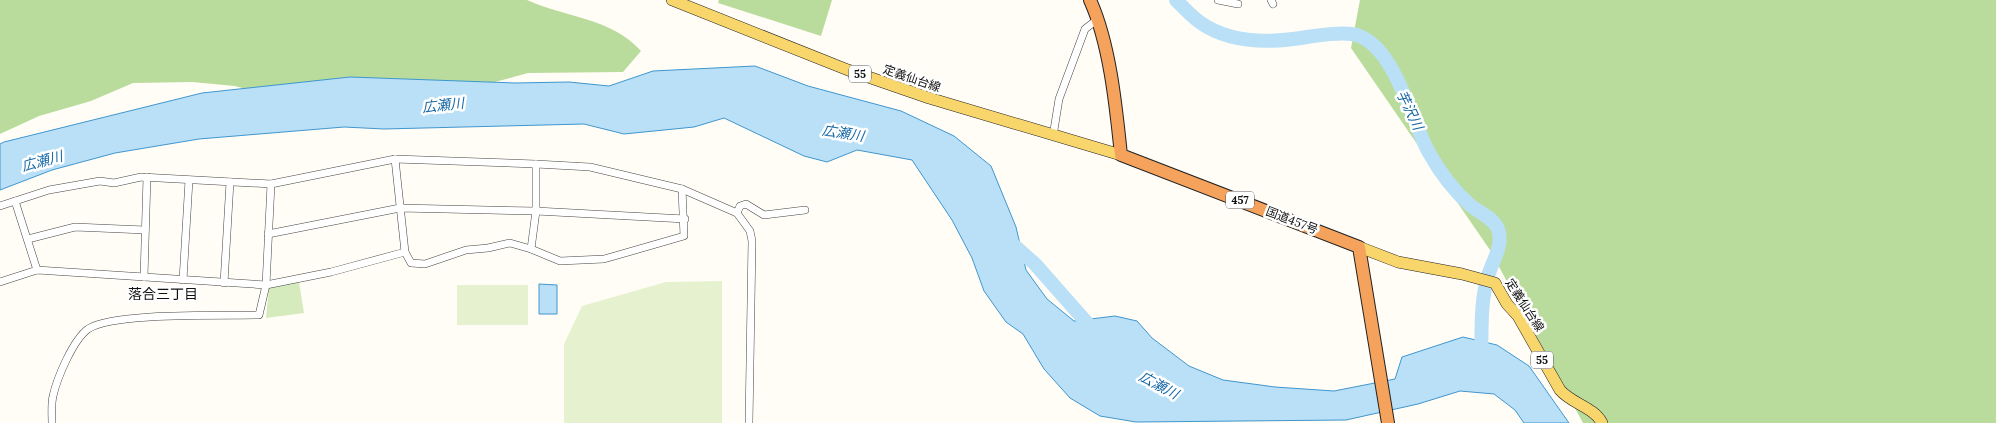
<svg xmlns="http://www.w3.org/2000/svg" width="1996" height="423" font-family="Lora,'Noto Sans JP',serif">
  <rect width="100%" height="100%" fill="#fffdf5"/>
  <path fill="#d5ebbd" d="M 299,282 L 304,313 L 266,318 L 269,288 Z"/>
  <g fill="#b9dc9c">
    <path d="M 0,0 L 527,0 C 564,17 612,18 641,51 L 623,72 L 528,73 L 480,86 L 268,95 L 235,86 L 192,82 L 133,83 L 91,101 L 39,116 L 0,134 Z"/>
    <path d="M 719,0 L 832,0 L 821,36 L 718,3 Z"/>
    <path d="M 1360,0 L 1996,0 L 1996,423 L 1583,423 L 1490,250 L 1351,48 Z"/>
  </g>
  <g fill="#e6f2cf">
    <path d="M 722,281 L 722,423 L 564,423 L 564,344 L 582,306 L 666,282 Z"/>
    <rect x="457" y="285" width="71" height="40"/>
  </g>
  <g fill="#b9e0f7" stroke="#3f96cf">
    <path d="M 755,66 L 808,86 L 901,111 L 954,136 L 991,166 L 1016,227 L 1026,270 L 1047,299 L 1074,321 L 1115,316 L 1137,321 L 1152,338 L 1189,366 L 1223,380 L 1275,387 L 1334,391 L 1395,379 L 1402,357 L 1463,337 L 1497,345 L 1529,366 L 1569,423 L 1524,423 L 1515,410 L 1494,394 L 1460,391 L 1418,404 L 1346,420 L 1136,422 L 1100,416 L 1070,398 L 1044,369 L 1023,334 L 1006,322 L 984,291 L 972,258 L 952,220 L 912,160 L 857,150 L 827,162 L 804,156 L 724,118 L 694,127 L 624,134 L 584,124 L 384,129 L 344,127 L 199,139 L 115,153 L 52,170 L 0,190 L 0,144 L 4,142 L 202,93 L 350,77 L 515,83 L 569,82 L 609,86 L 653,71 Z"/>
    <path d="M 539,284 L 557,285 L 557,314 L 539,314 Z"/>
  </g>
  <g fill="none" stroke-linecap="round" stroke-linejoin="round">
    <g stroke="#b9e0f7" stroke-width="14">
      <path d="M 1176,0 C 1184,8 1192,17 1201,23 C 1231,44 1272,43 1307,37 C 1322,35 1337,32 1352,34 C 1393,40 1411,119 1428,151 C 1439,171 1453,190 1470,205 C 1478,212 1494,218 1498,229 C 1504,245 1492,262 1488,276 C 1480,302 1482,332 1481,359"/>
      <path d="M 1009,241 L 1035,264 L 1095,332"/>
    </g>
    <g stroke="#444" stroke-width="8">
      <g id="street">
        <path d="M 1218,0 L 1238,4"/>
        <path d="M 1271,0 L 1273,4"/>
        <path d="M 1053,136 L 1059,99 L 1085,29 L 1098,19"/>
        <path d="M 395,159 L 405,252 L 411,263 L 425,264 L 466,250 L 488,248 L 510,243 L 531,249"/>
        <path d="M 536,164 L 536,211 L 531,249 L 560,261 L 604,259 L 684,236 L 682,189"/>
        <path d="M 15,201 L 37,270"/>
        <path d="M 0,206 L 49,190 L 100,181 L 114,183 L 141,177 L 271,184 L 395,159 L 536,164 L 590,167 L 682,189 L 737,213 L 750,231 L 752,241 L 749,423"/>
        <path d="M 737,213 L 740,206 L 746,204 L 764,215 L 805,210"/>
        <path d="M 268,234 L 400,208 L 536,211 L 685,219"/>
        <path d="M 28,239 L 75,227 L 145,230"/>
        <path d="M 144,277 L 147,177"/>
        <path d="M 183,280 L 189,180"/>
        <path d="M 0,282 L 37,270 L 266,285 L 331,272 L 405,252"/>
        <path d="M 224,283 L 230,182"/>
        <path d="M 52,423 C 52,415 51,404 53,396 C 57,378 73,340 88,329 C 113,312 225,316 259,315 L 266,285 L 271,184"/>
      </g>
    </g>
    <g stroke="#222" stroke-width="12">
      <g id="primary">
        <path d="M 672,0 L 848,70 L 929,98 L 1121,155"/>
        <path d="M 1359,247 L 1398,262 L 1462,274 L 1495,283 L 1507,304 L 1518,316 L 1560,390 C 1572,404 1594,407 1602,423"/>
      </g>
    </g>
    <g stroke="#222" stroke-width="14">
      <path id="highway" d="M 1090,0 C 1110,44 1116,107 1121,155 L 1359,247 L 1388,423"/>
    </g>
    <use href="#street" stroke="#fff" stroke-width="7"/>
    <use href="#primary" stroke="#f9d66b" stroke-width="11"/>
    <use href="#highway" stroke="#f5a25d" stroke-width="12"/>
  </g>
  <g text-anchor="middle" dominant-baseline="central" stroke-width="5" stroke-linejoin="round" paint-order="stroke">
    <g fill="#fff" stroke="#585858" stroke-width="1">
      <rect x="849" y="65.5" width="22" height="17" rx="4"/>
      <rect x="1226" y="191.5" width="28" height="17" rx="4"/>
      <rect x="1531" y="351.5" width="22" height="17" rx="4"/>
    </g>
    <g font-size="11" font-weight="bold" fill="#111">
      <text x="860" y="74">55</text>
      <text x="1240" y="200">457</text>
      <text x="1542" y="360">55</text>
    </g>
    <g font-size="12" fill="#111" stroke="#fff">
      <text transform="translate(912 78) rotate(19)">定義仙台線</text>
      <text transform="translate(1292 220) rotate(21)">国道457号</text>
      <text transform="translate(1525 305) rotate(57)">定義仙台線</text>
    </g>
    <g font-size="14" font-style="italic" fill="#1768a6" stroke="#fff">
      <text transform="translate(443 105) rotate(-6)">広瀬川</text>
      <text transform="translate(1410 110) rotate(64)">芋沢川</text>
      <text transform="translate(843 133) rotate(9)">広瀬川</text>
      <text transform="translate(42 161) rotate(-15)">広瀬川</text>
      <text transform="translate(1159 385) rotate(28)">広瀬川</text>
    </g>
    <g font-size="14" fill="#111" stroke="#fff">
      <text x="163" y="294">落合三丁目</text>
    </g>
  </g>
</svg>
